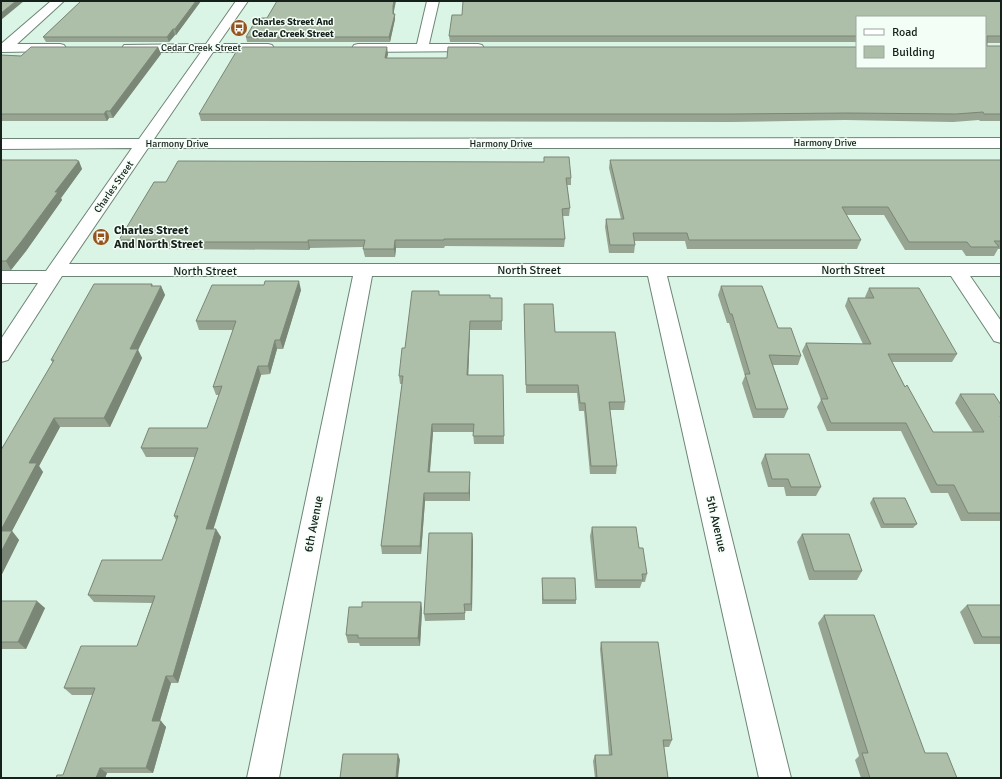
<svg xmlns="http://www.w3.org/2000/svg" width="1002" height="779" font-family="Signika,sans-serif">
  <rect width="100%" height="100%" fill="#daf5e5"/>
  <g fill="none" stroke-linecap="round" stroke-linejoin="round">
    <g stroke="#6d8577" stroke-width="2">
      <g id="minor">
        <path d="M 51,1 L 64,1 L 17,44 L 60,44 L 64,45 L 66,48 L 64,51 L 1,52 L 1,44 Z"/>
        <path d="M 236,1 L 248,1 L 218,44 L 268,44 L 272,45 L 274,48 L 272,51 L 268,52 L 213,52 L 154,139 L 1001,138 L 1001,148 L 148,148 L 69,264 L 1001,264 L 1001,276 L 970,276 L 1001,321 L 1001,343 L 994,341 L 951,276 L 667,276 L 791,778 L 759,778 L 648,276 L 372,276 L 279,778 L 247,778 L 353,276 L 62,276 L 8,360 L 1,362 L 1,339 L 38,283 L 1,283 L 1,271 L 46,271 L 132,148 L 1,149 L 1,139 L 139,139 L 201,52 L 128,52 L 124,51 L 122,48 L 124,45 L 206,44 Z"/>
        <path d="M 427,1 L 439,1 L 429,44 L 478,44 L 482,45 L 484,48 L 482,51 L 358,52 L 354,51 L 352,48 L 354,45 L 358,44 L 417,44 Z"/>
      </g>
    </g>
    <use href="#minor" fill="#fff" fill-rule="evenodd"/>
  </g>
  <g fill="#96a491">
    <path d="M 81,1 L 201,1 L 176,35 L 175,35 L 169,42 L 46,42 L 43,37 Z"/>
    <path d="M 1001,1 L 1001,43 L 987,43 L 987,46 L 1001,46 L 1001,121 L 980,121 L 979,120 L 953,122 L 845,120 L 730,122 L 201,121 L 199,114 L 388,54 L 387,58 L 985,67 L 857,17 L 857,42 L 450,42 L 449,36 Z"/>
    <path d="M 394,11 L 394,14 L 395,14 L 395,19 L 390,42 L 247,42 L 246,37 L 267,18 Z"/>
    <path d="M 158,47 L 161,54 L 113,118 L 109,118 L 107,121 L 1,121 L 1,55 L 21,56 Z"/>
    <path d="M 544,157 L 571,178 L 571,185 L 567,185 L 570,208 L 569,216 L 562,216 L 565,239 L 564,247 L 445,246 L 444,248 L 396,248 L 395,257 L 365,257 L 363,249 L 364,247 L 310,248 L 309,250 L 166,249 L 165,248 L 123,248 L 119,240 L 166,182 L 544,162 Z"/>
    <path d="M 1,160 L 78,161 L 82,169 L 61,198 L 62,200 L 26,251 L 11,270 L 1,270 Z"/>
    <path d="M 610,160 L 1001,160 L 1001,249 L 998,249 L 994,256 L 966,256 L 962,250 L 905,250 L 884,215 L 846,215 L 861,240 L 857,249 L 687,249 L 685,241 L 634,241 L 635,245 L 634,253 L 609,253 L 605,227 L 606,219 L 621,219 L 609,168 Z"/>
    <path d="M 152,284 L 153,286 L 161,286 L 165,295 L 138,350 L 142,358 L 110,427 L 60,427 L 39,466 L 43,472 L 12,531 L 19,540 L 1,576 L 1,450 L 53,363 L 51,360 Z"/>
    <path d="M 721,286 L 778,328 L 801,356 L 798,365 L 773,365 L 788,409 L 784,418 L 753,418 L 742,383 L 745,376 L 729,323 L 727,323 L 718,295 Z"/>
    <path d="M 869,288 L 957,354 L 952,362 L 892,362 L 905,387 L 933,432 L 973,432 L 955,403 L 960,394 L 1001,405 L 1001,521 L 961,521 L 948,493 L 931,493 L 901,431 L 827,431 L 817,407 L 821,400 L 802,351 L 806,343 L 863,344 L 845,306 L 848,298 L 866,298 L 865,297 Z"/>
    <path d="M 301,290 L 283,349 L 277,349 L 270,374 L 261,375 L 213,529 L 221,537 L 178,683 L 171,683 L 160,721 L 166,727 L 153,773 L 107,773 L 105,778 L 56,778 L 63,775 L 93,695 L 72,695 L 64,688 L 137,646 L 152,603 L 94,602 L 88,595 L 162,560 L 176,520 L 174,516 L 195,457 L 146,457 L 141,448 L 207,428 L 219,395 L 216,395 L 213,387 L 233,330 L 199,330 L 196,321 Z"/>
    <path d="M 439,291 L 439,295 L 490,298 L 502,298 L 502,330 L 470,330 L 468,375 L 503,375 L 504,444 L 474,444 L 473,432 L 433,432 L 430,472 L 470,480 L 470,501 L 425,501 L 421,554 L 382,554 L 381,546 L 402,384 L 400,384 L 399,376 L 405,348 Z"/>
    <path d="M 524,304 L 555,332 L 625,402 L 624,410 L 610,410 L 617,466 L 616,474 L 590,474 L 584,411 L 579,411 L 577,393 L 526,393 Z"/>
    <path d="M 765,454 L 821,487 L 816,496 L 786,496 L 784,487 L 768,487 L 761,463 Z"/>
    <path d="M 873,498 L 917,524 L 913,528 L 881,528 L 870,503 Z"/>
    <path d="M 592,527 L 639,548 L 647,574 L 645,582 L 642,582 L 640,588 L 595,588 L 590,536 Z"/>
    <path d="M 472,533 L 473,541 L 472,611 L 465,611 L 465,620 L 425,621 L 424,614 Z"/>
    <path d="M 802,534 L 862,571 L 857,580 L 809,580 L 797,542 Z"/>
    <path d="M 542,578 L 576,600 L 576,604 L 542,604 Z"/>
    <path d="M 1,601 L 45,608 L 26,649 L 1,649 Z"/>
    <path d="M 421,602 L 422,610 L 420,646 L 360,646 L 359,643 L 348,643 L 346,635 L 362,607 Z"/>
    <path d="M 967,605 L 1001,605 L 1001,644 L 974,644 L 960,612 Z"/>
    <path d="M 824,615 L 925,753 L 957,778 L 861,778 L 855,760 L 859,756 L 818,623 Z"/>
    <path d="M 601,642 L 672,740 L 669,747 L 664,747 L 668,778 L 595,778 L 593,761 L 595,755 L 609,755 L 600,649 Z"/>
  </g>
  <g fill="#7a8676">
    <path d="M 16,1 L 24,1 L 1,20 L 1,13 Z"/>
    <path d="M 196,1 L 201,1 L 176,35 L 175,29 Z"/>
    <path d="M 394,1 L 396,1 L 394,11 L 393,19 L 393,6 Z"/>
    <path d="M 395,14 L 395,19 L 390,42 L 389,37 Z"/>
    <path d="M 173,29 L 175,35 L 169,42 L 167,37 Z"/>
    <path d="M 158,47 L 161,54 L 113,118 L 110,111 Z"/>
    <path d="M 387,47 L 388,54 L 385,64 L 385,58 Z"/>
    <path d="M 106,111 L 109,118 L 107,121 L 104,114 Z"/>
    <path d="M 77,160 L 78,162 L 79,161 L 82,169 L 61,198 L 62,200 L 26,251 L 11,270 L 6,261 L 55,192 Z"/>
    <path d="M 308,240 L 310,248 L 309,250 L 308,242 Z"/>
    <path d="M 395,240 L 396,248 L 395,257 L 394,249 Z"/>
    <path d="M 299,281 L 301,290 L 283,349 L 280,340 Z"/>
    <path d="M 161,286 L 165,295 L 138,350 L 142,358 L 110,427 L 104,418 L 130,349 Z"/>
    <path d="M 470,321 L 470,330 L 468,383 L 467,375 Z"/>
    <path d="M 275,340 L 277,349 L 270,374 L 268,366 Z"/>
    <path d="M 258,366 L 261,375 L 211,537 L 206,529 Z"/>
    <path d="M 54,418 L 60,427 L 39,466 L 43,472 L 12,531 L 19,540 L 1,576 L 1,530 L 29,463 Z"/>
    <path d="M 432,424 L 433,432 L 429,480 L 428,472 Z"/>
    <path d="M 470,472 L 470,501 L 469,493 Z"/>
    <path d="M 424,493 L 425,501 L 421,554 L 420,546 Z"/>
    <path d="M 216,529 L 221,537 L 178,683 L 173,676 Z"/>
    <path d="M 472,533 L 473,541 L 472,611 L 471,604 Z"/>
    <path d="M 37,601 L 45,608 L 26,649 L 18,642 Z"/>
    <path d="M 421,602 L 422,610 L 420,646 L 418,638 Z"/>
    <path d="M 166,676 L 171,683 L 158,727 L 152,721 Z"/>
    <path d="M 161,721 L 166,727 L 153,773 L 146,768 Z"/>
    <path d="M 398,754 L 400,760 L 398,778 L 396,778 Z"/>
    <path d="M 100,768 L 107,773 L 105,778 L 96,778 Z"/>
  </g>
  <g fill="#aebfa9" stroke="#7a8676">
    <path d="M 1,1 L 16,1 L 1,13 Z"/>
    <path d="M 81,1 L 196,1 L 175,29 L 173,29 L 167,37 L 43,37 Z"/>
    <path d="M 277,1 L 394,1 L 393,6 L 393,14 L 395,14 L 389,37 L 246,37 L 257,18 L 267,18 Z"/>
    <path d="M 463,1 L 1001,1 L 1001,36 L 987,36 L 987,46 L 1001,46 L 1001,114 L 984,114 L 983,112 L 956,114 L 847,113 L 731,114 L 199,114 L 239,47 L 387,47 L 385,58 L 447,58 L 448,47 L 857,47 L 857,67 L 985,67 L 985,17 L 857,17 L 857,36 L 449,36 L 452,15 L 462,15 Z"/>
    <path d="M 31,47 L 158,47 L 110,111 L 106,111 L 104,114 L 1,114 L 1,55 L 21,56 Z"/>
    <path d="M 544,157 L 569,157 L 571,178 L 566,178 L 570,208 L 562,209 L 565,239 L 444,239 L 444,240 L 395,240 L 394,249 L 363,249 L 365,240 L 308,240 L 308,242 L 162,242 L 163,240 L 119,240 L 154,182 L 166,182 L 178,161 L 544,162 Z"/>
    <path d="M 1,160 L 77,160 L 77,161 L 79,161 L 55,192 L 58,192 L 21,242 L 6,261 L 1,261 Z"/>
    <path d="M 610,160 L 1001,160 L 1001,241 L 994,241 L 999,247 L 971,247 L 967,242 L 909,242 L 888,207 L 842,207 L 861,240 L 689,240 L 687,233 L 633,233 L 635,245 L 610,245 L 606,219 L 624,219 Z"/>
    <path d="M 265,281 L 299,281 L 280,340 L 275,340 L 268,366 L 258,366 L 206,529 L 216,529 L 173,676 L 166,676 L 152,721 L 161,721 L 146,768 L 100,768 L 96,778 L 56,778 L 57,775 L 63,775 L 95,688 L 64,688 L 81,646 L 137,646 L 155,596 L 88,595 L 102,560 L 162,560 L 178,516 L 174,516 L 198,448 L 141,448 L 149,428 L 207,428 L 222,386 L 213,387 L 236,321 L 196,321 L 212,285 L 264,285 Z"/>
    <path d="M 94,284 L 152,284 L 151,286 L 161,286 L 130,349 L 138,349 L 104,418 L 54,418 L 29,463 L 37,463 L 1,530 L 1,450 L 54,360 L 51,360 Z"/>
    <path d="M 721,286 L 762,286 L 778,328 L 791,328 L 801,356 L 769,355 L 788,409 L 756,409 L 745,374 L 750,374 L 732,314 L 730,314 Z"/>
    <path d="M 869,288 L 919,288 L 957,354 L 888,354 L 905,387 L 907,385 L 933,432 L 984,432 L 960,394 L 994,394 L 1001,405 L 1001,416 L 1000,416 L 1001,418 L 1001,513 L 968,513 L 954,485 L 937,485 L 906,423 L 831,423 L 821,399 L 828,399 L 806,343 L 871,344 L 848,298 L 874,298 Z"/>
    <path d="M 412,291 L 439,291 L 439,295 L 490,295 L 490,298 L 502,298 L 502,321 L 470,321 L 467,375 L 503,375 L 504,436 L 473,436 L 474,424 L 432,424 L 428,472 L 470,472 L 469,493 L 424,493 L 420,546 L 381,546 L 403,376 L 399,376 L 402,348 L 405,348 Z"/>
    <path d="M 524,304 L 553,304 L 555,332 L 615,332 L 625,402 L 609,402 L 617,466 L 591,466 L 585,403 L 580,403 L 578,385 L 526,385 Z"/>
    <path d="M 765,454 L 809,454 L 821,487 L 791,487 L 788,479 L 772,479 Z"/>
    <path d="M 873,498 L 905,498 L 917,524 L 884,524 Z"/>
    <path d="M 592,527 L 636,527 L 639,548 L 643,548 L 647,574 L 642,574 L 643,580 L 597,580 Z"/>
    <path d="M 1,531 L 12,531 L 1,552 Z"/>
    <path d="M 429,533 L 472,533 L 471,604 L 464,604 L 465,613 L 424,614 Z"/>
    <path d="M 802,534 L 849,534 L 862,571 L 814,571 Z"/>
    <path d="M 542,578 L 575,578 L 576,600 L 543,600 Z"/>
    <path d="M 1,601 L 37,601 L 18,642 L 1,642 Z"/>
    <path d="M 362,602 L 421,602 L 418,638 L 358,638 L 358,635 L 346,635 L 349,607 L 362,607 Z"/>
    <path d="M 967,605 L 1001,605 L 1001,637 L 982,637 Z"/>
    <path d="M 824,615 L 874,615 L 925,753 L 947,753 L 957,778 L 870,778 L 862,753 L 868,753 Z"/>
    <path d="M 601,642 L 658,642 L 672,740 L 663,740 L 668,778 L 597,778 L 595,755 L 612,755 Z"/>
    <path d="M 343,754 L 398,754 L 396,778 L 340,778 Z"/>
  </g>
  <defs>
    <g id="bus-disc" transform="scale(0.9)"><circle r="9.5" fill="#94551c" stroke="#f3fef7"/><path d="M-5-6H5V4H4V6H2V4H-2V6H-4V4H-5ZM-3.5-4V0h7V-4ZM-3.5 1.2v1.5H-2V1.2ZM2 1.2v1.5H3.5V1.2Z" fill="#fff"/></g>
  </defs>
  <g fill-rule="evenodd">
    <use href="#bus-disc" x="239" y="28"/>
    <use href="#bus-disc" x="101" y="237"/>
  </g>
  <g text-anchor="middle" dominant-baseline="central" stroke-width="3" stroke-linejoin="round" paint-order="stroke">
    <g font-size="10" font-weight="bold" fill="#17211b" stroke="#f3fef7" text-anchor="start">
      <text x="252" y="22">Charles Street And<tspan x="252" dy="12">Cedar Creek Street</tspan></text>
    </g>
    <g font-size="10" fill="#17211b" stroke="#f3fef7">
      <text x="201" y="48">Cedar Creek Street</text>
      <text x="825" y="143">Harmony Drive</text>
      <text x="177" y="144">Harmony Drive</text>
      <text x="501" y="144">Harmony Drive</text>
      <text transform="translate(114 187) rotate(-55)">Charles Street</text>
    </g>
    <g font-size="12" font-weight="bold" fill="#17211b" stroke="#f3fef7" text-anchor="start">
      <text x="114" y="230">Charles Street<tspan x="114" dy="14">And North Street</tspan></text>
    </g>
    <g font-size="12" fill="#17211b" stroke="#f3fef7">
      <text x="529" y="270">North Street</text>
      <text x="853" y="270">North Street</text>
      <text x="205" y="271">North Street</text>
      <text transform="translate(314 524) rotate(-79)">6th Avenue</text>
      <text transform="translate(716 524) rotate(77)">5th Avenue</text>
    </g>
  </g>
  <rect width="1002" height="779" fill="none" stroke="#17211b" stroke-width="4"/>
  <rect x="856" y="16" width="130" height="52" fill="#f3fef7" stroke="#9ba69f"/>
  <rect x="864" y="29" width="20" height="6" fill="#ffffff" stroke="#9ba69f"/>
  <text x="892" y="36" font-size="12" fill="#17211b">Road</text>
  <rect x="864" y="46" width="20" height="12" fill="#aebfa9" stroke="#9ba69f"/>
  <text x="892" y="56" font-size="12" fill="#17211b">Building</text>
</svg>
